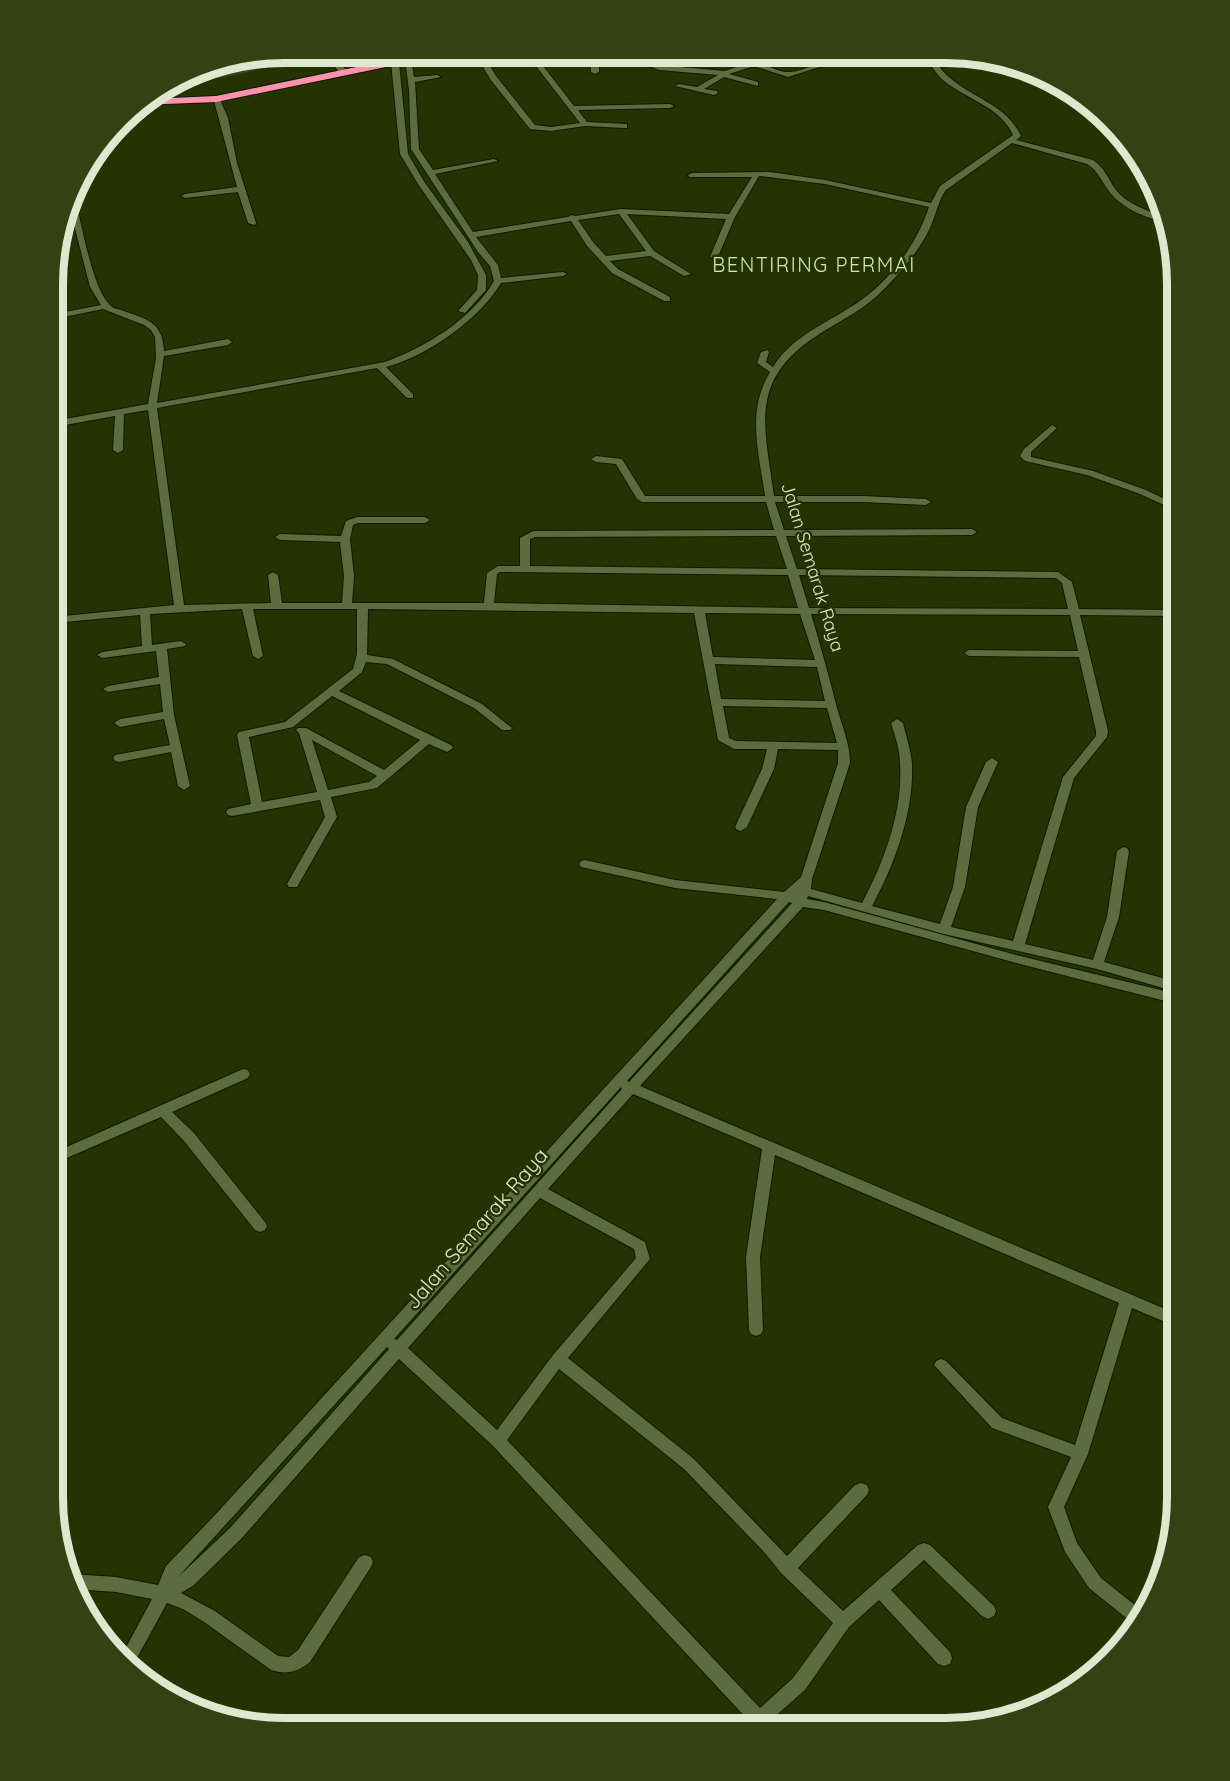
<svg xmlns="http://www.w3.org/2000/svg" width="1230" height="1781" font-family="Quicksand,sans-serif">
  <rect width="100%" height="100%" fill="#253303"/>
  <path fill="#3a4526" d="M 276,54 L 282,56 C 263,72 237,74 213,79 L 207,74 L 212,70 L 212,64 Z"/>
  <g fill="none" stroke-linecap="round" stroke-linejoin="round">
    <g stroke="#101900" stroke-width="2">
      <g id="street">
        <path d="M 325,53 L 331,53 L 347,71 L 347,75 L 341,75 Z"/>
        <path d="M 475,53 L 482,53 L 496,76 L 535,125 L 551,127 L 580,123 L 526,53 L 533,53 L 574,106 L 670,104 L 674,106 L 670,108 L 578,110 L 587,122 L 627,124 L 627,128 L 624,128 L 585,126 L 551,131 L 530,129 L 490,79 Z"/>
        <path d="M 591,53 L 599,53 L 599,72 L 595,74 L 591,72 Z"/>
        <path d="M 666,54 L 675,54 L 660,61 L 657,65 L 725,71 L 774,54 L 784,54 L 761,63 C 769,66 781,73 789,72 C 807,72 830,54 848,54 L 832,63 L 788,77 L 754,66 L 729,74 L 758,82 L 758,86 L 724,77 L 704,89 L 717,91 L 718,93 L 714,95 L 675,86 L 679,84 L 697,87 L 718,75 L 659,70 L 649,66 L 655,59 Z"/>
        <path d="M 925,54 L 932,54 C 937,62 941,71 949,77 C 972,98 1007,105 1021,136 L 1016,140 L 1093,160 C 1105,168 1108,179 1116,190 C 1127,204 1146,210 1162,216 L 1163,221 C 1144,218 1120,207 1108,190 C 1101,180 1098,171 1087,164 L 1012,143 L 946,190 C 938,201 936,215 930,228 C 918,253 897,277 877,296 C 861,311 834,324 815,337 C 748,381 765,428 774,496 L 863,496 L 926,499 L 931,502 L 926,505 L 863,502 L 775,502 L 784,530 L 972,529 L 977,532 L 972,535 L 786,536 L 797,569 L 1058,572 L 1072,582 L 1079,609 L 1177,610 L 1177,616 L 1080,615 L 1108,731 L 1107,737 L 1074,778 L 1025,944 L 1093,960 L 1107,917 L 1117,851 L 1123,847 L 1127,848 L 1129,851 L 1119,917 L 1104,962 L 1177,982 L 1177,992 L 1097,969 L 944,934 L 808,896 L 807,899 L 824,902 L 1020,956 L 1177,994 L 1177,1004 L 1020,964 L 824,910 L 803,907 L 640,1086 L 1177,1314 L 1177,1327 L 1132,1308 L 1088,1454 L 1064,1507 L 1077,1543 L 1101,1578 L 1145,1613 L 1138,1626 L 1135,1625 L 1089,1588 L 1065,1552 L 1048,1507 L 1071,1457 L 992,1428 L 934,1365 L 936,1361 L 941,1359 L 946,1361 L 1002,1418 L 1075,1445 L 1119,1303 L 775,1155 L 760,1257 L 763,1330 L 761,1334 L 756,1336 L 751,1334 L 749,1330 L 746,1257 L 762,1149 L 633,1094 L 548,1189 L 645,1242 L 650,1259 L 568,1358 L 694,1459 L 787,1556 L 855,1485 L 861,1483 L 867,1485 L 869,1490 L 867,1495 L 798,1568 L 843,1611 L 918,1545 L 924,1543 L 930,1545 L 994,1606 L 996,1611 L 994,1616 L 988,1619 L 982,1616 L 924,1560 L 891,1590 L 950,1652 L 952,1658 L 950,1664 L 944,1666 L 938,1664 L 879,1600 L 849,1627 L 805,1690 L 771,1720 L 775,1728 L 752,1727 L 750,1722 L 493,1446 L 399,1359 L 242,1538 L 194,1585 L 181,1593 L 215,1611 L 278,1656 L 289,1657 L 298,1650 L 359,1557 L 365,1555 L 371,1557 L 373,1562 L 371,1567 L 310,1662 C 298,1672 286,1675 271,1670 L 204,1622 L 183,1609 L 167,1603 L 132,1667 L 122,1655 L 152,1599 L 116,1592 L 74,1589 L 70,1574 L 116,1577 L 158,1585 L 166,1566 L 214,1516 L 777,899 L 675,888 L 581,867 L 579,864 L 581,861 L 585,860 L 675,880 L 784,892 L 801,877 L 838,763 L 838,750 L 778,749 L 774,769 L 747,827 L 741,831 L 737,830 L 735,827 L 762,769 L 767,749 L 734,749 L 718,740 L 694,613 L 368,609 L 367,655 L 393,659 L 482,704 L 512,728 L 510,730 L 502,730 L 474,708 L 387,664 L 366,662 L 362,672 L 339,691 L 451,745 L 453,748 L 447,752 L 429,744 L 377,788 L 331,797 L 337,817 L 297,887 L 289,887 L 287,884 L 325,817 L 320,800 L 232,816 L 228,815 L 226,812 L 228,809 L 251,804 L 237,735 L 239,732 L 285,722 L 353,669 L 357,654 L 357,609 L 253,609 L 263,656 L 258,659 L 253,656 L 242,609 L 150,614 L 152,645 L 181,641 L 186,644 L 185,646 L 167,649 L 174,715 L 190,786 L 184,790 L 178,786 L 171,752 L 119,762 L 115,761 L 113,758 L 115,755 L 170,745 L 164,719 L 120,727 L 114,723 L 120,719 L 163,712 L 160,684 L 108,692 L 103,689 L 108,686 L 159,677 L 156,651 L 102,658 L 97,655 L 102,652 L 142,646 L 140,615 L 54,623 L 54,617 L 174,605 L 148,410 L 124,414 L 123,450 L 118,453 L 113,450 L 115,416 L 54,427 L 54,421 L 148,404 L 156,358 L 155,337 L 151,330 L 144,325 L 103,309 L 54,319 L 54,314 L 101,305 L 90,287 L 70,209 L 72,201 L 76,203 C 83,230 92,285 109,304 C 112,308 117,309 121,310 C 147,320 162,320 164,351 L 228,339 L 232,342 L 228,345 L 164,356 L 157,403 L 385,362 C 426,347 472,319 494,281 L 490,266 L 478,252 L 411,149 L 409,90 L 405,59 L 411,60 L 414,77 L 437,75 L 441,77 L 415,82 L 419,149 L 433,170 L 494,159 L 498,161 L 435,174 L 473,232 L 568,217 L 572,215 L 575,216 L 621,209 L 729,214 L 752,177 L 689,177 L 688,175 L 692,173 L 770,172 L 825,180 L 931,203 L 940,186 L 1013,135 C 1001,107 966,99 944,81 C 936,74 930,64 925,54 ZM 759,176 L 825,184 L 929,207 C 918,240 896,272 869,294 C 839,319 794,332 773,367 L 766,362 L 769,352 L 768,350 L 761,352 L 757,363 L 770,372 C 746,412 759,453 765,496 L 645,496 L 622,459 L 596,456 L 591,459 L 596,462 L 616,464 L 637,499 L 642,502 L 766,502 L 774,530 L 533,531 L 520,538 L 520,566 L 498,566 L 487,573 L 484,603 L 352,603 L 354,576 L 350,539 L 353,525 L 358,523 L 425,523 L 430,520 L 425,517 L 357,517 L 346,521 L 341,536 L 280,534 L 275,537 L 280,540 L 340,542 L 344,576 L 342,603 L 282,603 L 278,575 L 273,572 L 268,575 L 271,603 L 184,605 L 157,408 L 377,368 L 407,398 L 413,398 L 413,394 L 386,367 C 426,357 480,319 501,283 L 563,276 L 567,274 L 563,272 L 501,278 L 498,265 L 476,237 L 571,221 L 587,246 L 612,273 L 664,301 L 670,301 L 670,297 L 618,269 L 610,261 L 650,256 L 684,276 L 691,274 L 654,251 L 627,214 L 726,219 L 710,257 L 717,259 L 735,217 ZM 619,214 L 646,251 L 606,256 L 593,242 L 578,220 ZM 776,536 L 787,569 L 530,566 L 530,539 L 535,537 ZM 500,572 L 788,575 L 798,608 L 494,603 L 497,574 ZM 799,575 L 1056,578 L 1062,583 L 1068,609 L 809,608 ZM 705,613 L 800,614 L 815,660 L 713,657 ZM 811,614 L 1070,615 L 1078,651 L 969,650 L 964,653 L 969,656 L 1079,657 L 1096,731 L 1096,736 L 1063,777 L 1013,941 L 951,927 L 965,887 L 978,807 L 998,762 L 992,758 L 986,762 L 966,807 L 953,887 L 940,924 L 872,906 C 895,864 914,812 912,764 C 911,750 906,736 903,723 L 897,719 L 891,723 C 895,736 900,750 900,764 C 903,811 884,862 862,903 L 811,889 L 812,879 L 850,763 C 850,742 841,724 836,704 C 828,673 820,644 811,614 ZM 715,664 L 817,667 L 825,701 L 721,699 ZM 332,696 L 420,740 L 384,770 L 306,728 L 298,728 L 296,730 L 299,733 L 317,792 L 262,802 L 249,737 L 293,727 ZM 723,706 L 827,708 L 837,743 L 736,741 L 729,738 ZM 312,740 L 377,776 L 369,782 L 328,790 ZM 789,902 L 792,903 L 629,1082 L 627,1081 ZM 621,1087 L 622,1089 L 397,1340 L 394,1339 ZM 540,1198 L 634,1249 L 636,1258 L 553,1355 L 497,1430 L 408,1348 ZM 387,1347 L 389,1349 L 230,1528 L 178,1577 ZM 559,1369 L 684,1469 L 765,1553 L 781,1573 L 833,1623 L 793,1678 L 760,1708 L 507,1440 Z"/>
        <path d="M 395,60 L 399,62 L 408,154 L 425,183 L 468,242 L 486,275 L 486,290 L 465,313 L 458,311 L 477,290 L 478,275 L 471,260 L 418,184 L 400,154 L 391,62 Z"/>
        <path d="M 208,65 L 216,65 L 220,67 L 216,69 L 201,70 Z"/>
        <path d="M 213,97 L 219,97 L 228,118 L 237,163 L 256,223 L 255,225 L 248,223 L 238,192 L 185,198 L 181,196 L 185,194 L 237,187 Z"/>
        <path d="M 1052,425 L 1057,428 L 1031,452 L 1031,457 L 1093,471 L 1146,490 L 1177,505 L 1177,511 L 1140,494 L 1087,475 L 1025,461 L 1020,456 L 1024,449 Z"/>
        <path d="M 243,1069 L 248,1070 L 250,1074 L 248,1078 L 172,1112 L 194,1133 L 265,1222 L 267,1226 L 265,1230 L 260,1232 L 255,1230 L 184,1141 L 161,1117 L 53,1164 L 53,1153 Z"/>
      </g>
    </g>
    <g stroke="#101900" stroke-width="2">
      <path id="highway" d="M 424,53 L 444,53 L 439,56 L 216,102 L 140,105 L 149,99 L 216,96 Z"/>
    </g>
    <use href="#street" fill="#5c6c3e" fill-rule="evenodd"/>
    <use href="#highway" fill="#fe92ad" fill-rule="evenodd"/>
  </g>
  <g text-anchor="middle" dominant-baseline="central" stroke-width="5" stroke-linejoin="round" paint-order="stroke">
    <g font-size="18" fill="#dee8cf" stroke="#253303">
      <text transform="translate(813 567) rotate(73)">Jalan Semarak Raya</text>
    </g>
    <g font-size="20" letter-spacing="1.5" fill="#d2e5b2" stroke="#253303">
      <text x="814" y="264">BENTIRING PERMAI</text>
    </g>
    <g font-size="21" fill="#dee8cf" stroke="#253303">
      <text transform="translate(476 1228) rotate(-49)">Jalan Semarak Raya</text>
    </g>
  </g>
  <path d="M0 0H1230V1781H0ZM284 63H946A221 221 0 0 1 1167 284V1497A221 221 0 0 1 946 1718H284A221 221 0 0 1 63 1497V284A221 221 0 0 1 284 63Z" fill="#344113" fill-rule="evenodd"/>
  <path fill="none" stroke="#dee8cf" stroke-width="8" d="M284 63H946A221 221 0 0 1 1167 284V1497A221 221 0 0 1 946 1718H284A221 221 0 0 1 63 1497V284A221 221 0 0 1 284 63Z"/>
</svg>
